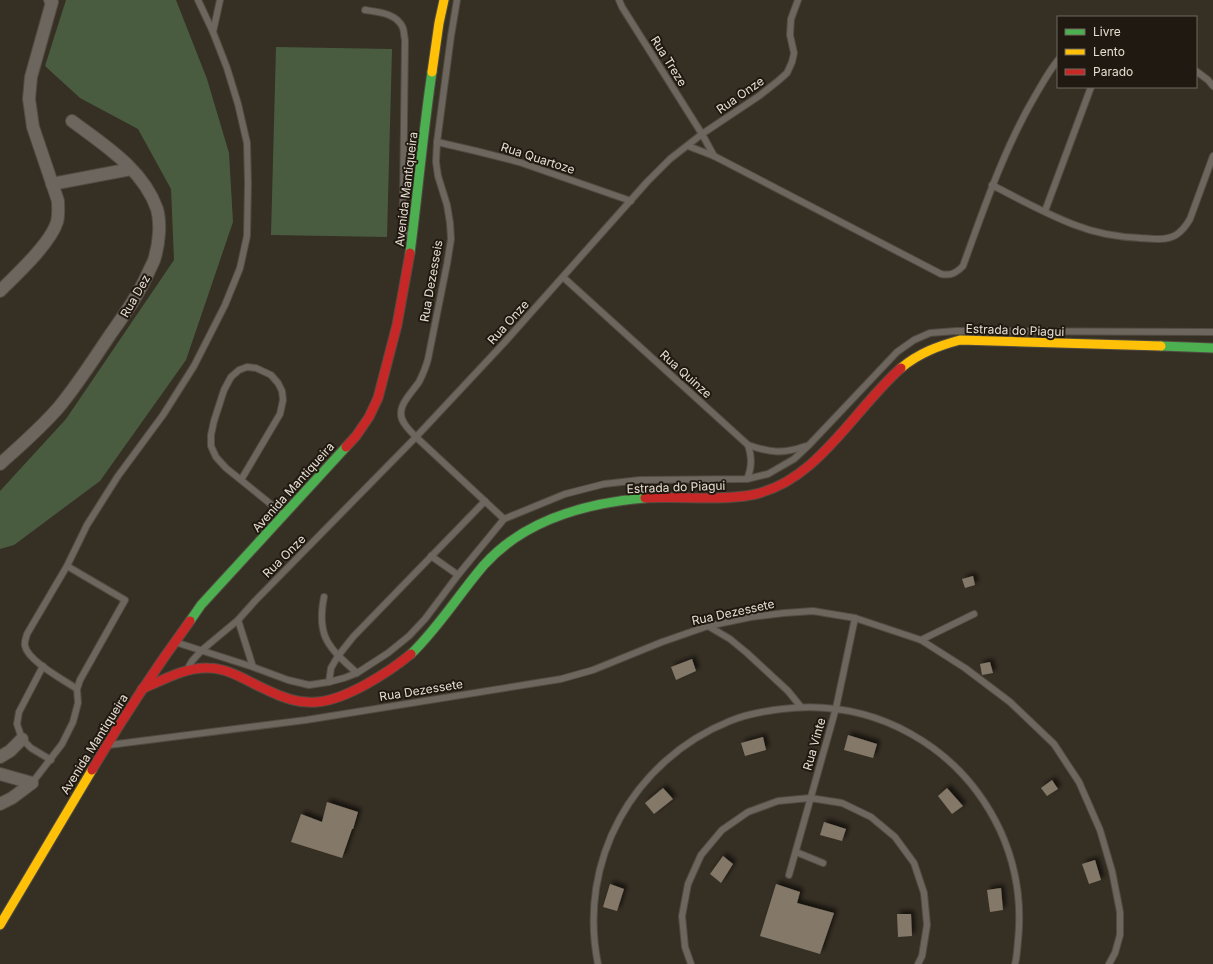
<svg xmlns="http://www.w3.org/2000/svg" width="1213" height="964" font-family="Inter,sans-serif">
  <defs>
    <filter id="shadow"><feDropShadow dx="3.5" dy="-3.5" stdDeviation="2" flood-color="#0009"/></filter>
  </defs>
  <rect width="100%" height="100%" fill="#362f24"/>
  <g fill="#495c40">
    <path d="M 66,0 L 176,0 L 207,79 L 229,153 L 233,222 L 186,360 L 100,481 L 14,545 L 0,549 L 0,491 L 66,419 L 174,260 L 171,189 L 138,129 L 80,98 L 45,66 Z"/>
    <path d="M 276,47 L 392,49 L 387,237 L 271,235 Z"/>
  </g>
  <g fill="#847867" filter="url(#shadow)">
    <path d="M 973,576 L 975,585 L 965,588 L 962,579 Z"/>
    <path d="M 692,659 L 696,671 L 676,680 L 671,667 Z"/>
    <path d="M 990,662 L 993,673 L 982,675 L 980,664 Z"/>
    <path d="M 848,735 L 877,744 L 873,758 L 844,750 Z"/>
    <path d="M 763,737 L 766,750 L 745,756 L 741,743 Z"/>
    <path d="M 1052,780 L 1058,789 L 1047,796 L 1041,788 Z"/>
    <path d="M 663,788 L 673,799 L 654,814 L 645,803 Z"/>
    <path d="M 947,788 L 963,806 L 952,814 L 938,796 Z"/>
    <path d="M 327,802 L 358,812 L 353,829 L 352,829 L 342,858 L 291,842 L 301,814 L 322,822 Z"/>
    <path d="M 824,822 L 846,829 L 842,841 L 820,835 Z"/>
    <path d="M 723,856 L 733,864 L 721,883 L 710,874 Z"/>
    <path d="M 1095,860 L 1101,880 L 1089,884 L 1082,864 Z"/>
    <path d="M 610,884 L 624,889 L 617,911 L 603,907 Z"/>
    <path d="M 776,884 L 800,892 L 797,903 L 834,913 L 820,954 L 760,936 Z"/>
    <path d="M 1001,888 L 1003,910 L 990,912 L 987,890 Z"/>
    <path d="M 897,914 L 911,914 L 912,936 L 898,937 Z"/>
  </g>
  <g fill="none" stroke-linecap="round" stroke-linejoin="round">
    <g stroke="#514b41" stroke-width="8">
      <g id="lane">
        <path d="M 457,0 L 451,36 L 437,142 L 436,162 L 438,176 L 447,205 L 450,223 L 451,239 L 447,264 L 428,359 C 426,367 423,374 419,382 C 411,394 394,408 404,423 C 407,428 412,433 416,437 L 504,519"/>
        <path d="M 619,0 L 622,7 L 702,134 L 714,156"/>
        <path d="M 365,10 C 378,12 397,13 403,28 C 404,31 404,36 405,40 L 403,206 L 406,235"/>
        <path d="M 213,32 L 220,0"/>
        <path d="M 1196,71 L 1208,80 L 1213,86"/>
        <path d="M 437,142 L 476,151 L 519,162 L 631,201"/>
        <path d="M 688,146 L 714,156 L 941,274 C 951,276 956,273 963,266 C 984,208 1004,149 1035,96 C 1042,84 1049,71 1058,60"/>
        <path d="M 992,185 C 1019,199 1046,214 1075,225 C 1095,233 1118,237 1140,238 C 1152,239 1165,241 1176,235 C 1182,231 1186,226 1190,219 L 1213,156"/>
        <path d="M 1045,211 L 1091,87"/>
        <path d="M 563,277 L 748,445 C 771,453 783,454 806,446"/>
        <path d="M 747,479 C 752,467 752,458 748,445"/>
        <path d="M 241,480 L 280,414 L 283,400 L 282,391 L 278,383 L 271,375 L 256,368 L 247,367 L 239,370 L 231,377 L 224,390 L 214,421 L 211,435 L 211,446 L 216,457 L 226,468 L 283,514"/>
        <path d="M 431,556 L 458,575"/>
        <path d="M 67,566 L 87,525 L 118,476 L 163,415 L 194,366 L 225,305 L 240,268 L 247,236 L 248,183 L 247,143 L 238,104 L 227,68 L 213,32 L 198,0"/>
        <path d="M 324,597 C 316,637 329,648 357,673"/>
        <path d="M 708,626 L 730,639 L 747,653 L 788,691 L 801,707"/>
        <path d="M 921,640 L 974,614"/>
        <path d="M 175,642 L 253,667 L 288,680 L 309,685 L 329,682 L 344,678 L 357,673 L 388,653 L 409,636 L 425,619 L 458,575 L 504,519 L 565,494 L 604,484 L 640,480 L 747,479 L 768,474 L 794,459 L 809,445 L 897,352 L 914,340 L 930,333 L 956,331 L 1213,332"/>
        <path d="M 43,666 L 19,712 L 17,724 L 22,739 L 31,748 L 51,760"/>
        <path d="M 253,667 L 238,620 L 255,601 L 416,437 L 503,344 L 647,182 L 670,159 L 702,134 L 759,96 L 778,81 L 787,73 L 792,62 L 794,53 L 790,35 L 791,19 L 798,0"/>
        <path d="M 188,668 L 192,661 L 202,650 L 238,620"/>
        <path d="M 329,682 L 331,668 L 338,656 L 353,637 L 485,501"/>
        <path d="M 109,745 L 306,720 L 561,679 L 593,670 L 662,642 L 708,626 L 751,617 L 784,613 L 813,611 L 855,618 L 921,640 L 965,668 L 1010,702 L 1054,744 L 1079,782 L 1100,830 L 1112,871 L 1120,912 L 1120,935 L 1115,953 L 1109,964"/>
        <path d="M 32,783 L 62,744 L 73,722 L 78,703 L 77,689 L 80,680 L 125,600 L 67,566 L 27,634 C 26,638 24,642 25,646 C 28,661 64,680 77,689"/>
        <path d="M 796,852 L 823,863"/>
        <path d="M 789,875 L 836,708 L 855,618"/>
        <path d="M 598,964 C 577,861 633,760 730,721 C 747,714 765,711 782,709 C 875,698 960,746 1000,830 C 1016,865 1022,903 1018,941 C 1017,949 1017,957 1015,964"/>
        <path d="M 691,964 L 685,947 L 682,916 L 688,884 L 701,855 L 722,830 L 748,812 L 778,801 L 810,798 L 842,803 L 871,817 L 895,837 L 914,863 L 924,893 L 927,925 L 922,956 L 918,964"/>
      </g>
    </g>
    <g stroke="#514b41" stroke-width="14">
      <g id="street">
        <path d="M 52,184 L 131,169"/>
        <path d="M 0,291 C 16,275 50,244 57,222 C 59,215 58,208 58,201 L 33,127 L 29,99 L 31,77 L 52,2 L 50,0"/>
        <path d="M 0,464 C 20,446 41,428 59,407 C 78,384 93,360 110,335 C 124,315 139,294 149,271 C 151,266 154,262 155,257 C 159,243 161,223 157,209 C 143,169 104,145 72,121"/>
        <path d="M 0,757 L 10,751 L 22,739"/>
        <path d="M 0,774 L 32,783"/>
        <path d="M 0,804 L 12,798 L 32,783"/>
      </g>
    </g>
    <g stroke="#514b41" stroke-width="11">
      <g id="fast">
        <path d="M 410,253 C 418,193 423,132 432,72"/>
        <path d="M 1161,346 L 1213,348"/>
        <path d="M 190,621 L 201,605 L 346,447"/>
        <path d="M 411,654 C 439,627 459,594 484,565 C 525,519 586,503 645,498"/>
      </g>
    </g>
    <g stroke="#514b41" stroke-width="11">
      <g id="slow">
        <path d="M 432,72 L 439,23 L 444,0"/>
        <path d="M 901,368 C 919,353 938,346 960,340 L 1161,346"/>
        <path d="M 0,925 L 92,770"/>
      </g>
    </g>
    <g stroke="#514b41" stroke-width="11">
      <g id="jam">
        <path d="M 346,447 L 356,436 L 369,417 L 378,398 L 397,325 L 410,253"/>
        <path d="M 645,498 C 680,496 717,501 751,495 C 817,483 854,409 901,368"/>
        <path d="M 142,689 C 163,680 185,667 208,668 C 230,668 248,682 267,690 C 283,698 300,704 317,702 C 346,700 389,672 411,654"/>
        <path d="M 92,770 C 122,719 155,669 190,621"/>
      </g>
    </g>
    <use href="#lane" stroke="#6c665f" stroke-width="6"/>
    <use href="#street" stroke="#6c665f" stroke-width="12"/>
    <use href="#fast" stroke="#4caf50" stroke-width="9"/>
    <use href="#slow" stroke="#ffc107" stroke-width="9"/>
    <use href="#jam" stroke="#c62828" stroke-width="9"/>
  </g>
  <g text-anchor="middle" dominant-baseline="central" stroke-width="4" stroke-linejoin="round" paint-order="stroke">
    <g font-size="12" fill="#e7ded2" stroke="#201911">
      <text transform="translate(669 61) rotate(58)">Rua Treze</text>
      <text transform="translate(740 95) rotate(-35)">Rua Onze</text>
      <text transform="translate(538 158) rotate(18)">Rua Quartoze</text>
      <text transform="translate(406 189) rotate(-83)">Avenida Mantiqueira</text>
      <text transform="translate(431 281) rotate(-80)">Rua Dezesseis</text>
      <text transform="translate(135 296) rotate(-60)">Rua Dez</text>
      <text transform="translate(508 322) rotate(-48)">Rua Onze</text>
      <text transform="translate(1015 330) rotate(2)">Estrada do Piagui</text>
      <text transform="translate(686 374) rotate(42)">Rua Quinze</text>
      <text transform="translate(293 487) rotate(-48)">Avenida Mantiqueira</text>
      <text transform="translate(676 487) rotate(-2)">Estrada do Piagui</text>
      <text transform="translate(284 556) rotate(-45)">Rua Onze</text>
      <text transform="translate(733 612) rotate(-12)">Rua Dezessete</text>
      <text transform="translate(421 690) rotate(-9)">Rua Dezessete</text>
      <text transform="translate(94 744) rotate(-58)">Avenida Mantiqueira</text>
      <text transform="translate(814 744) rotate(-74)">Rua Vinte</text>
    </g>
  </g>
  <rect x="1057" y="16" width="140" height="72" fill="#201911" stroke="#70685e"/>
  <rect x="1065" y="29" width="20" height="6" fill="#4caf50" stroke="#70685e"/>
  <text x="1093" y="36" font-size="12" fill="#e7ded2">Livre</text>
  <rect x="1065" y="49" width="20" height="6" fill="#ffc107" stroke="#70685e"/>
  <text x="1093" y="56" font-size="12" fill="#e7ded2">Lento</text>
  <rect x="1065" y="69" width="20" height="6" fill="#c62828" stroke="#70685e"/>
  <text x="1093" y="76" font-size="12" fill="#e7ded2">Parado</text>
</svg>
